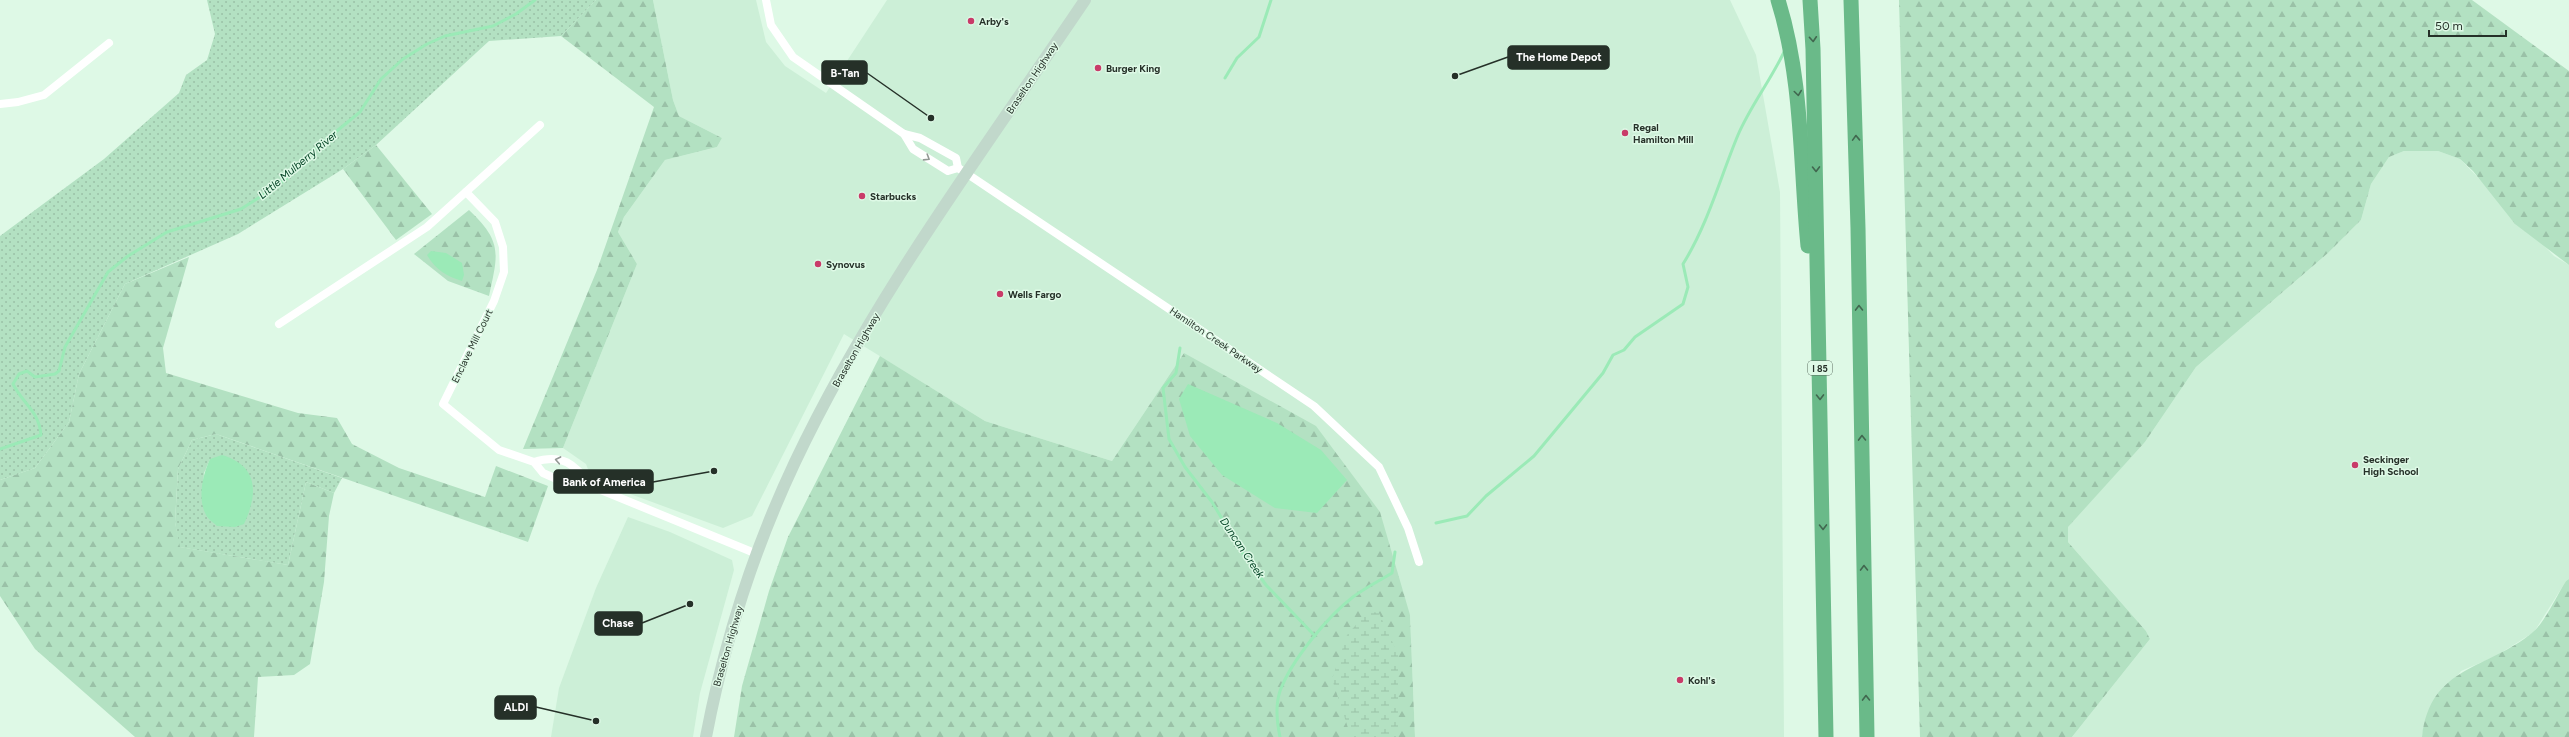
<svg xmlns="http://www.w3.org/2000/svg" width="2569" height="737" font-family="Figtree,sans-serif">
  <defs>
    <pattern id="grass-dots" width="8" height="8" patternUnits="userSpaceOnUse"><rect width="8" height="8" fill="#b3e1c2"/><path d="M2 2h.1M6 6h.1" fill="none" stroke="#9ac1a7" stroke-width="1.8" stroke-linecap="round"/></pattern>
    <pattern id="forest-firs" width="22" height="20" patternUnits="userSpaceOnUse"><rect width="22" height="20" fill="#b3e1c2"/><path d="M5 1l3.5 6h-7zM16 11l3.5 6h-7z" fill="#9ac1a7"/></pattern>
    <pattern id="wetland-marsh" width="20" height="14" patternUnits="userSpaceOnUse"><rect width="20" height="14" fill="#b3e1c2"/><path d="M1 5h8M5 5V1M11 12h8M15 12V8" fill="none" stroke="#9ac1a7"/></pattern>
  </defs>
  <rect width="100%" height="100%" fill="#def9e6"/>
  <g fill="#ccefd7">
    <path d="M 653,0 L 756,0 L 766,42 L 785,66 L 826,93 L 887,0 L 1730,0 L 1756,55 L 1780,192 L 1784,737 L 1415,737 L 1410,615 L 1184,353 L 1112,461 L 985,421 L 844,334 L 752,516 L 723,528 L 592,480 L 586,464 L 563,448 L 637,264 L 618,232 L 624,217 L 665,160 L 717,147 L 722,138 L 679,116 L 673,100 Z"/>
    <path d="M 2404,151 L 2438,151 L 2460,159 L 2554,256 L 2569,265 L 2569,579 L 2566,581 L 2534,632 L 2496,656 L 2461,671 L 2424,723 L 2422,737 L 2072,737 L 2150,639 L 2146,631 L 2068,542 L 2067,527 L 2145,442 L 2196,367 L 2328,253 L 2361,220 L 2371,184 L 2389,157 Z"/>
    <path d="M 628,517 L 670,532 L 732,560 L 734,570 L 700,693 L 693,737 L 551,737 L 559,688 L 596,588 Z"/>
  </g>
  <g fill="url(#grass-dots)" fill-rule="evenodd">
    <path d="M 207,0 L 596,0 L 561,36 L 489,41 L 376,145 L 343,169 L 238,234 L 125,284 L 79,374 L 69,422 L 35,468 L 0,480 L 0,236 L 104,159 L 179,93 L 186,75 L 207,60 L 215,34 Z"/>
    <path d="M 216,434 L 342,478 L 334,493 L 306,482 L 288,565 L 179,547 L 175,522 L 178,469 L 192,440 ZM 210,459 L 202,501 L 204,473 Z"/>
  </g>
  <g fill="url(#forest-firs)">
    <path d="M 596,0 L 653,0 L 673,100 L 679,116 L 722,138 L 717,147 L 665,160 L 624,217 L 618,232 L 637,264 L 563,448 L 523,449 L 597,270 L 654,107 L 561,36 Z"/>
    <path d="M 1899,0 L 2472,0 L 2569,71 L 2569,265 L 2515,224 L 2473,171 L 2460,159 L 2438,151 L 2404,151 L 2389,157 L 2371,184 L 2361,220 L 2328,253 L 2196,367 L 2145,442 L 2068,527 L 2068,542 L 2146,631 L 2150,639 L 2072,737 L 1920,737 Z"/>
    <path d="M 376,145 L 432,214 L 396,240 L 343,169 Z"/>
    <path d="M 469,210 C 503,242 498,254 489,296 L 448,281 L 414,254 Z"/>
    <path d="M 189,257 L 163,348 L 166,373 L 298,413 L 337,418 L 352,444 L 399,468 L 485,497 L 496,466 L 548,486 L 528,542 L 216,434 L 192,440 L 178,469 L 175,522 L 180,547 L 288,565 L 306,482 L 334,493 L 329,516 L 324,582 L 310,664 L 294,675 L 258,677 L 254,737 L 135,737 L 35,649 L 0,596 L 0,480 L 35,468 L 69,422 L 79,374 L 125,284 Z"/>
    <path d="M 1184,353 L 1316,426 L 1380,512 L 1410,615 L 1415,737 L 734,737 L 742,686 L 769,591 L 788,537 L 880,356 L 985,421 L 1112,461 Z"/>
    <path d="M 2569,579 L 2569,737 L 2422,737 C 2430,665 2488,670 2533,632 C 2545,622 2557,595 2566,581 Z"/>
  </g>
  <path fill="url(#wetland-marsh)" d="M 1368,611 L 1379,613 L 1398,654 L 1398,737 L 1351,737 L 1332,679 L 1347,635 Z"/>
  <g fill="#9beab7">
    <path d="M 431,251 L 446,253 L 462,263 L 464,275 L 462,281 C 446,276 436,270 427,255 Z"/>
    <path d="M 1188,384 L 1277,423 L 1321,450 L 1347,480 L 1317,513 L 1275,508 L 1222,475 L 1190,436 L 1179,399 Z"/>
    <path d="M 222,455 C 259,466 258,494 244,524 L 235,527 L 217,526 C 214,523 208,519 206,515 C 197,498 203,474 210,459 Z"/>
  </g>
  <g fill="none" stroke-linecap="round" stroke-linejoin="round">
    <g stroke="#9beab7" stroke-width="3">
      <path d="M 1225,78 L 1237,58 L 1259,37 L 1271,0"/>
      <path d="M 1180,348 L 1176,373 L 1163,388 L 1169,439 L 1185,467 L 1212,502 L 1242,552 L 1266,585 L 1315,636"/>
      <path d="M 0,449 L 41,435 C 39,411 23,404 13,384 L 19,374 L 27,371 L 35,377 L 55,374 L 59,371 L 65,347 L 108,272 L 128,256 L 167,232 L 241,209 L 268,192 L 287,178 L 305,157 L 360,112 L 381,79 L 403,59 L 427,44 L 445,36 L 493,26 L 516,14 L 535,0"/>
      <path d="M 1436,523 L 1467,516 L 1486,496 L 1534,456 L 1603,373 L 1613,355 L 1624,350 L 1635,337 L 1683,304 L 1688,287 L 1683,264 C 1708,224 1720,178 1738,135 C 1751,105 1771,80 1785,50"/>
      <path d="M 1280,737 C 1277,723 1275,706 1280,691 C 1291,661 1327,617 1353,597 C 1365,588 1379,581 1392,573 L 1395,552"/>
    </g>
    <g stroke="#fff" stroke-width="8">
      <path d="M 766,0 L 771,25 L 793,57 L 904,134 L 920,138 L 956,158 L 958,168"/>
      <path d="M 0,104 L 18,102 L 44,95 L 109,43"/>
      <path d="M 904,134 L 913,149 L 948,171 L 958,168 L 966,173 L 1314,406 L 1379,467 L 1408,528 L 1419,562"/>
      <path d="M 466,192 L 495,222 L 503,247 L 504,272 L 494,301 L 443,404 L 499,450 L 534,462 L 543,473 L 577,488 L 591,486 C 575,464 562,453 534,462"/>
      <path d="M 279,324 L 427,227 L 540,125"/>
      <path d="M 591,486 L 757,554"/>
    </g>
    <path stroke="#c1d8cb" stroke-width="12" d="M 706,737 C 724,643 754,549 795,462 C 873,297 984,150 1085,0"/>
    <g stroke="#6aba89" stroke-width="15">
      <path d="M 1778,0 C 1803,80 1800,164 1808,246"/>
      <path d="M 1810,0 L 1813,49 L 1826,737"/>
      <path d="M 1851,0 L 1858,228 L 1867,737"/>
    </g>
  </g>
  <defs><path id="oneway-chevron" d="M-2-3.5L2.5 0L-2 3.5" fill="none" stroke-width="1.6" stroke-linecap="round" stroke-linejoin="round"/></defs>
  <g stroke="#41674f">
    <use href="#oneway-chevron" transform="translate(1813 39) rotate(86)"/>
    <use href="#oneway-chevron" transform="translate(1798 93) rotate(82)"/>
    <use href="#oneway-chevron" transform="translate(1856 138) rotate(-92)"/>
    <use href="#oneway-chevron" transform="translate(1816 169) rotate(89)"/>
    <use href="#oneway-chevron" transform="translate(1859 308) rotate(-91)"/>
    <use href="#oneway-chevron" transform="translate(1820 397) rotate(89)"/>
    <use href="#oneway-chevron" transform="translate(1862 438) rotate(-91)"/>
    <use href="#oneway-chevron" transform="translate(1823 527) rotate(89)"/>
    <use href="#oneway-chevron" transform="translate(1864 568) rotate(-91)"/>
    <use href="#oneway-chevron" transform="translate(1866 698) rotate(-91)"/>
  </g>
  <g stroke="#929894">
    <use href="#oneway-chevron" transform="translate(927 158) rotate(32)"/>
    <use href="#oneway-chevron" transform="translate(558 460) rotate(-169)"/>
  </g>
  <g fill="#c93b69" stroke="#def9e6" stroke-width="1.5">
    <circle cx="971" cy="21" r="4"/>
    <circle cx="1098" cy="68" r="4"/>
    <circle cx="1625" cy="133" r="4"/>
    <circle cx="862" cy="196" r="4"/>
    <circle cx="818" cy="264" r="4"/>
    <circle cx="1000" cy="294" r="4"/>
    <circle cx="2355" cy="465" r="4"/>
    <circle cx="1680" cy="680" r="4"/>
  </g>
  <g text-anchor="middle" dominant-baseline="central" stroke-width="3" stroke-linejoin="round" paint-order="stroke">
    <rect fill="#def9e6" stroke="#5c6c61" stroke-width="1" x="1808" y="361" width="24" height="14" rx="3"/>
    <g font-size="9" font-weight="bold" fill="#253028">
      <text x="1820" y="368">I 85</text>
    </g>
    <g font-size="10" font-weight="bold" fill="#253028" stroke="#def9e6" text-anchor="start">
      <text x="979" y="21">Arby's</text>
      <text x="1106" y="68">Burger King</text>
      <text x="1633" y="127">Regal<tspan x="1633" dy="12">Hamilton Mill</tspan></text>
      <text x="870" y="196">Starbucks</text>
      <text x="826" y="264">Synovus</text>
      <text x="1008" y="294">Wells Fargo</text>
      <text x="2363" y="459">Seckinger<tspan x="2363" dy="12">High School</tspan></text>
      <text x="1688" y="680">Kohl's</text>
    </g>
    <g font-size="10" fill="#253028" stroke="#def9e6">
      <text transform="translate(1032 78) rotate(-56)">Braselton Highway</text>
      <text transform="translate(1216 340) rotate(34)">Hamilton Creek Parkway</text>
      <text transform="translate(472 346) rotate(-64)">Enclave Mill Court</text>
      <text transform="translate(856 350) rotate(-60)">Braselton Highway</text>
      <text transform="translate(728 646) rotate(-74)">Braselton Highway</text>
    </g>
    <g font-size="11" font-style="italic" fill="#064627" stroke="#def9e6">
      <text transform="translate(298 165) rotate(-40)">Little Mulberry River</text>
      <text transform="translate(1242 548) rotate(56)">Duncan Creek</text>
    </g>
  </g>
  <path fill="none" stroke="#253028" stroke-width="1.5" d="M1455 76L1508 57M931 118L867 73M714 471L653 482M690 604L642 623M596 721L536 707"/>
  <g fill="#253028" stroke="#def9e6" stroke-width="1.5">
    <circle cx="1455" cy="76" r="4"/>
    <circle cx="931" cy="118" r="4"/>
    <circle cx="714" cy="471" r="4"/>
    <circle cx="690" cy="604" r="4"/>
    <circle cx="596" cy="721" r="4"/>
  </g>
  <g fill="#253028" stroke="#253028" stroke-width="1.5">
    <rect x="1508" y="46" width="101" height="23" rx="4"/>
    <rect x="822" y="61" width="45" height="23" rx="4"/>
    <rect x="554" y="470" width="99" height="23" rx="4"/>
    <rect x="595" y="612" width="47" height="23" rx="4"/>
    <rect x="495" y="696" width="41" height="23" rx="4"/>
  </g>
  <g font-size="11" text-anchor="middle" font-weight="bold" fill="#fff">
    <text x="1559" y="61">The Home Depot</text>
    <text x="845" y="77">B-Tan</text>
    <text x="604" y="486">Bank of America</text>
    <text x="618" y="627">Chase</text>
    <text x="516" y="711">ALDI</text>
  </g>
  <path d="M2429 30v6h77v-6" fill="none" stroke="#253028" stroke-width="2"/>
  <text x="2435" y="30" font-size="12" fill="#253028" stroke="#def9e6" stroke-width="3" paint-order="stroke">50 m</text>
</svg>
